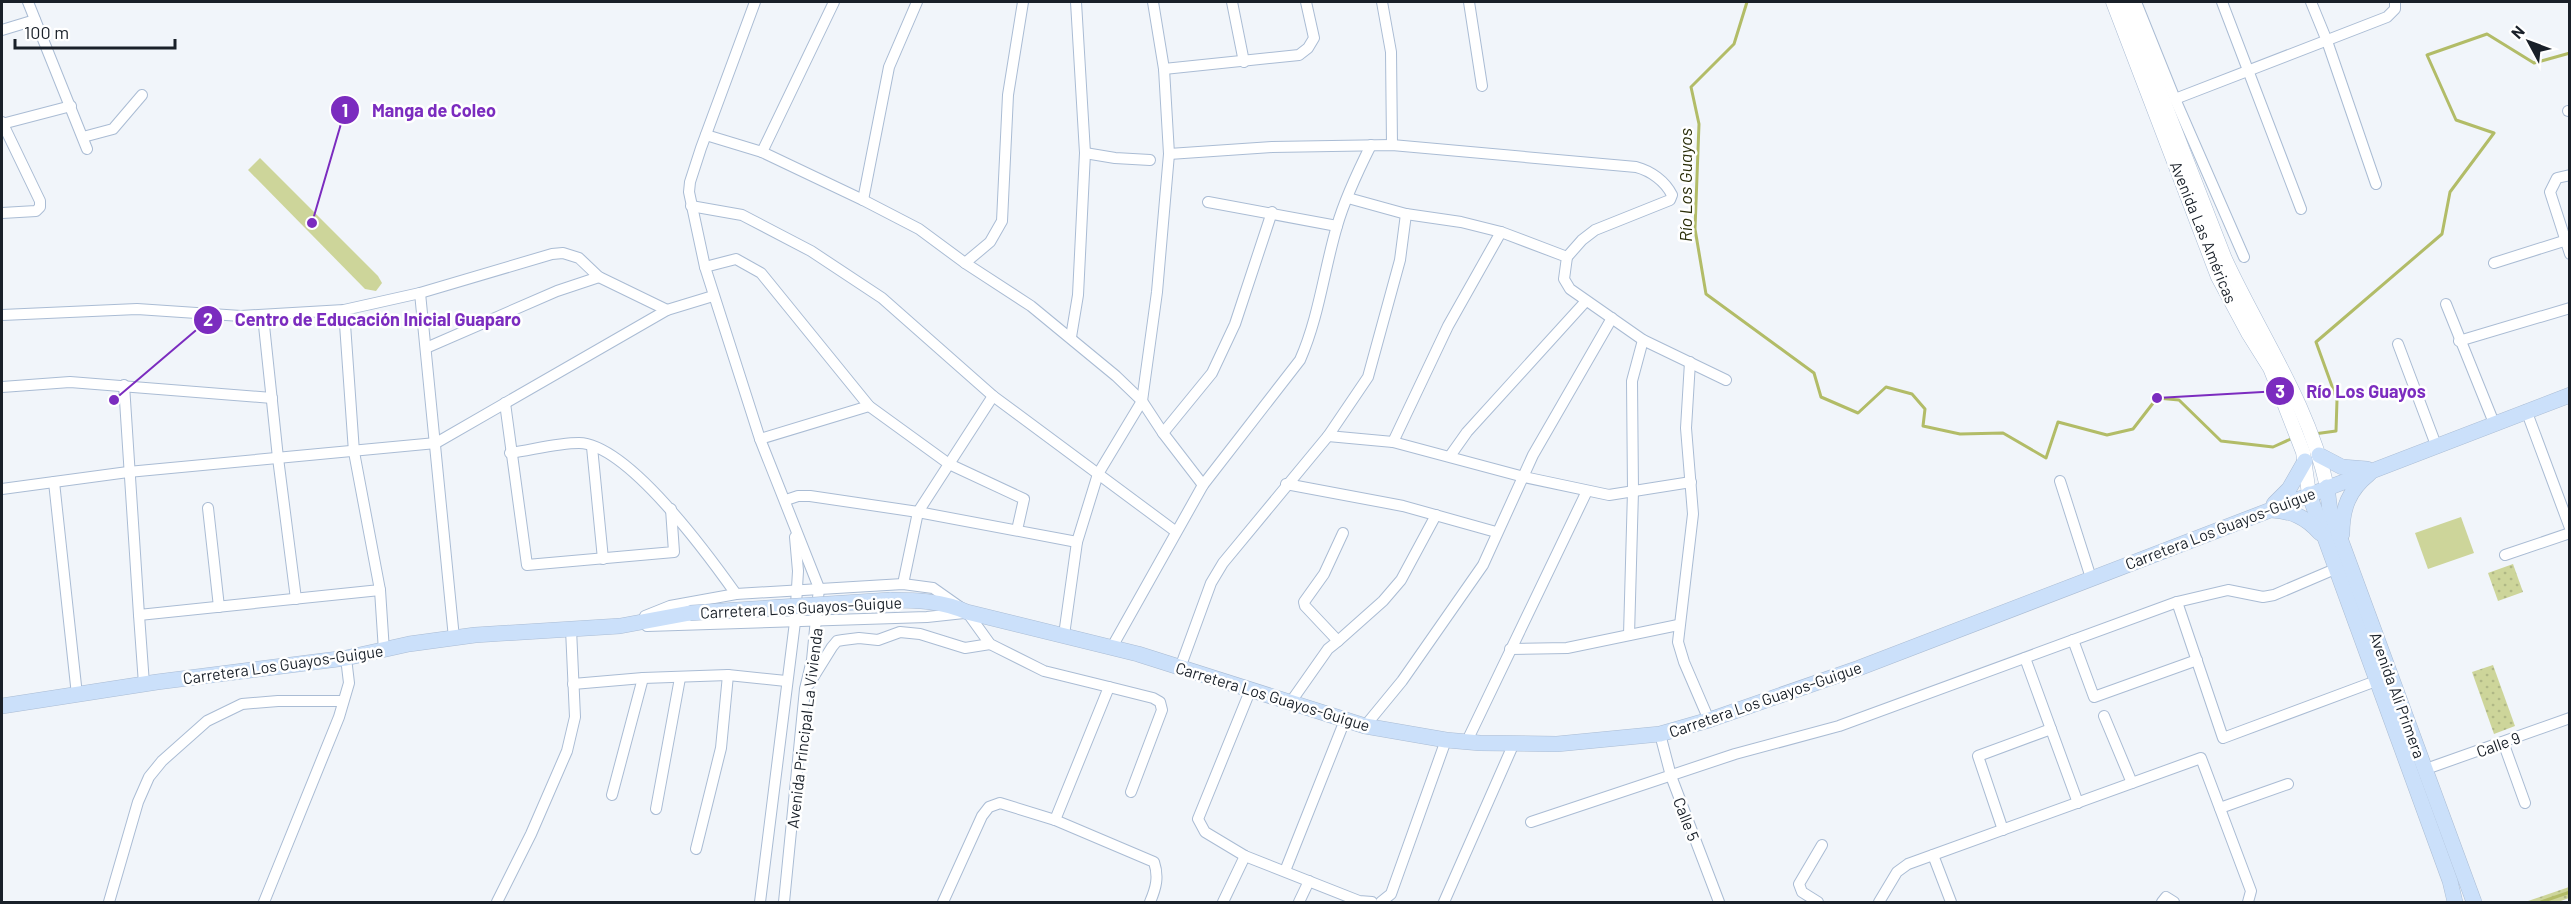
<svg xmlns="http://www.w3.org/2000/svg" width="2571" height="904" font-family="Barlow,sans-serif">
  <defs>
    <pattern id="grass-dots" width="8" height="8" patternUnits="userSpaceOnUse" patternTransform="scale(1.5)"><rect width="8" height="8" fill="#cdd59a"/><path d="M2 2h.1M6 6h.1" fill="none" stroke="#afb785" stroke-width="1.8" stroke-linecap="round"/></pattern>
  </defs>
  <rect width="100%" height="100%" fill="#f1f5fa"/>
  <g fill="url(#grass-dots)">
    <path d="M 2513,564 L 2523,592 L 2498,601 L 2488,573 Z"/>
    <path d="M 2493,665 L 2515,726 L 2494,734 L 2472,672 Z"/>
    <path d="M 2569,887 L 2569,898 L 2558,902 L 2525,902 Z"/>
  </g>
  <g fill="#cdd59a">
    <path d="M 260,158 L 378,276 L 382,283 L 376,291 L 365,289 L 248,170 Z"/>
    <path d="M 2461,517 L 2474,553 L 2428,569 L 2415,533 Z"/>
  </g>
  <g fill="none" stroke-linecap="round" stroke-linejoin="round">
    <g stroke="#b2bc67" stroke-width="3">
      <path d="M 1747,2 L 1734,44 L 1691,87 L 1699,124 L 1695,229 L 1706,294 L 1814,373 L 1821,397 L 1858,413 L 1886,387 L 1912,394 L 1925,409 L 1923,426 L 1960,434 L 2003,433 L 2046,458 L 2058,422 L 2107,435 L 2133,429 L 2157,398 L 2179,400 L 2221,441 L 2273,447 L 2293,438"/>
      <path d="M 2314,434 L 2336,431 L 2337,400 L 2316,342 L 2442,234 L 2450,192 L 2494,133 L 2456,120 L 2427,55 L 2487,34 L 2534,63 L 2570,53"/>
      <path d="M 2541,902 L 2570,892"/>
    </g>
    <g stroke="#aabcd4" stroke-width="12">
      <g id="minor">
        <path d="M 28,2 L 87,149"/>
        <path d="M 755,2 L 701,148 L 690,182 L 689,192 L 705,267 L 760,439 L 819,588 L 812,660 L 805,689 L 784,902"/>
        <path d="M 1232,2 L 1244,62"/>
        <path d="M 1382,2 L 1391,52 L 1392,145"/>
        <path d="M 1469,2 L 1482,86"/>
        <path d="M 2136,2 L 2175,99 L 2244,257"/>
        <path d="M 2222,2 L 2301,209"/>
        <path d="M 2311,2 L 2327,41 L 2376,184"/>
        <path d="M 2,30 L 35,20"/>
        <path d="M 1164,69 L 1299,55 L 1308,48 L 1314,38 L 1306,2"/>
        <path d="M 2175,99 L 2387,17 L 2395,9 L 2395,2"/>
        <path d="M 2568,111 L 2570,111"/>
        <path d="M 2,122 L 40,201 L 40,207 L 36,211 L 2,213"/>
        <path d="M 2,124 L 71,106"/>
        <path d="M 706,135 L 762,152 L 863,200 L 919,229 L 965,263 L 1031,306 L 1116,376 L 1142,401 L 1163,433 L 1203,485"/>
        <path d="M 83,137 L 113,129 L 142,95"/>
        <path d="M 762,152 L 834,2"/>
        <path d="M 1085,153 L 1115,158 L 1150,160"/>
        <path d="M 1169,154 L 1272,147 L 1392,145 L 1636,167 C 1651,171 1665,181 1672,195 L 1670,200 L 1595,230 L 1582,240 L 1567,257"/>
        <path d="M 2570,175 L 2557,178 L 2550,192 L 2570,254"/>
        <path d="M 1348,198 L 1406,214 L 1461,222 L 1501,232 L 1567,257 L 1564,279 L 1570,289 L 1643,340 L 1726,380"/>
        <path d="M 863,200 L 889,67 L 917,2"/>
        <path d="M 1208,202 L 1337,226"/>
        <path d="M 691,206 L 742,215 L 811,251 L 882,298 L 993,396 L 1175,531"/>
        <path d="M 965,263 L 990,242 L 1002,221 L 1008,95 L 1023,2"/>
        <path d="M 2494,263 L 2570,239"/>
        <path d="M 705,267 L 736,259 L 761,273 L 869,406 L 949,464 L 1024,499 L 1017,530"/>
        <path d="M 420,293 L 454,638"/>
        <path d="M 2446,304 L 2494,423"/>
        <path d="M 2,315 L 137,309 L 241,316 L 344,310 L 420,293 L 552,254 L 563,253 L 579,258 L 599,277 L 667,310"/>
        <path d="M 263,316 L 278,458 L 296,599"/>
        <path d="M 1071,337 L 1078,295 L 1085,153 L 1076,2"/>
        <path d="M 2459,341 L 2570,308"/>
        <path d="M 2398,344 L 2436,445"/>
        <path d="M 426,348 L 557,291 L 599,277"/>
        <path d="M 1690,362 L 1686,428 L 1693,514 L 1678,642 L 1684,662 L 1709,720"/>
        <path d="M 124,385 L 139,615 L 380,590 L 354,452 L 344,310"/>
        <path d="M 2,387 L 70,382 L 272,398"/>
        <path d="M 505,403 L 527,565 L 674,552 L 671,509"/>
        <path d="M 2526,410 L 2570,528"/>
        <path d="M 1163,433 L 1212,373 L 1235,324 L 1272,212"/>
        <path d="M 1328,436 L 1393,442 L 1524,477 L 1609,495 L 1691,482"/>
        <path d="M 760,439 L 869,406"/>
        <path d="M 1393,442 L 1448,326 L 1501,232"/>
        <path d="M 592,447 L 603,559"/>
        <path d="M 510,453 C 532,450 557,443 579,443 C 628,444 709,556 736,594"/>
        <path d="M 1450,456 L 1467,432 L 1586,301"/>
        <path d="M 2060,481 L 2091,578"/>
        <path d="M 54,482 L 77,695"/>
        <path d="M 1286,484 L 1403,506 L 1496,532"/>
        <path d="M 2,489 L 128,472 L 436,443 L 667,310 L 713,296"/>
        <path d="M 786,500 L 798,496 L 810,496 L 918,512 L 1077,542"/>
        <path d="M 208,508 L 219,607"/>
        <path d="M 2505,555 L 2570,533"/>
        <path d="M 903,584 L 918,512 L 993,396"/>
        <path d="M 380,590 L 384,651"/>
        <path d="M 2177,602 L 2223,738 L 2376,681"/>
        <path d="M 139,615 L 144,684"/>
        <path d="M 645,616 L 670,606 L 736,594 L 903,584 L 933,588 L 967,612 L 990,644 L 1044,671 L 1109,687 L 1055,820"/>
        <path d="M 647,626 L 927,617 L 964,613"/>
        <path d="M 1064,635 L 1077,542 L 1098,474 L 1142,401 L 1157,292 L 1169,154 L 1164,69 L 1153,2"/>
        <path d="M 1629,635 L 1633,491 L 1632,381 L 1643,340"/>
        <path d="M 2073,640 L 2094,697 L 2197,660"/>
        <path d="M 1338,641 L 1383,601 L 1401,580 L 1436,515"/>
        <path d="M 1112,647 L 1203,485 L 1300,360 C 1319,317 1324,270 1337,226 C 1345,198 1358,171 1371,145"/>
        <path d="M 1510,649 L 1567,648 L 1678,625"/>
        <path d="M 2025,658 L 2078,803"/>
        <path d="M 1180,668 L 1211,583 L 1223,563 L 1328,436 L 1368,377 L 1400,260 L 1406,214"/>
        <path d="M 573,684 L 643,678 L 728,675 L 786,681"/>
        <path d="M 809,684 L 832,647 L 837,641 L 843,640 L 859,638 L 878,640 L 900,632 L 920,634 L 965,648 L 990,644"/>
        <path d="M 1109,687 L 1153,698 L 1160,702 L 1162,710 L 1131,792"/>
        <path d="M 1250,691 L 1198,819 L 1205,832 L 1245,856 L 1359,901 L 1372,902"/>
        <path d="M 1290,703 L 1328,649 L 1338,641 L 1305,606 L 1304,602 L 1324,574 L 1343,533"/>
        <path d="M 2104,716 L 2132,783"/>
        <path d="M 1365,726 L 1402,681 L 1483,565 L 1533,455 L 1612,318"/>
        <path d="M 1660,734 L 1671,776 L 1719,902"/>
        <path d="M 1467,741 L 1587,491"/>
        <path d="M 2503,742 L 2525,803"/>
        <path d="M 2426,769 L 2570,718"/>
        <path d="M 612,795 L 643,678"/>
        <path d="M 2220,808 L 2288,784"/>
        <path d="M 656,809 L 680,678"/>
        <path d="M 1531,822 L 1735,754 L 1839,726 L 2177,602 L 2228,590 L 2263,597 L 2274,595 L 2335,569"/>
        <path d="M 2003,830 L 1978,756 L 2051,729"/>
        <path d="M 696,849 L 721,748 L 728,675"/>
        <path d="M 1933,855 L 1951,902"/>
        <path d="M 1285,871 L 1345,720"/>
        <path d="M 109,902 L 138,802 L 149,777 L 162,761 L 207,721 L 242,704 L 278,701 L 343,701"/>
        <path d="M 264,902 L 339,717 L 349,683 L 346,658"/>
        <path d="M 497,902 L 531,834 L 567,751 L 575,717 L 571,629"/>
        <path d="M 760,902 L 795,622 L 798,571 L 795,537"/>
        <path d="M 943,902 L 982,816 L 989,807 L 1000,803 L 1055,820 L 1154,862 C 1159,877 1156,888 1150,902"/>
        <path d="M 1223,902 L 1245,856"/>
        <path d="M 1299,902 L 1309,881"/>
        <path d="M 1381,902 L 1391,894 L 1446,740"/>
        <path d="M 1444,902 L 1514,743"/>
        <path d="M 1818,902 L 1802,892 L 1799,884 L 1822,845"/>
        <path d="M 1879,902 L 1897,872 L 1908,864 L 2201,758 L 2251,891 L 2248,902"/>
        <path d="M 2162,902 L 2166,897 L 2174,902"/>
      </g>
    </g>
    <g stroke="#aabcd4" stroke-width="15">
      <g id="tertiary">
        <path d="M 2113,2 L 2218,277 L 2248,333 L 2270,368 L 2282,398 L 2303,452 L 2309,494"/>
        <path d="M 2125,2 L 2225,259 C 2260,335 2309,404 2327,487"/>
      </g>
    </g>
    <g stroke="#aabcd4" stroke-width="16">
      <g id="secondary">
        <path d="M 2319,455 L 2342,467 L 2367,469"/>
        <path d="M 2327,487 L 2330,511 L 2474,902"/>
        <path d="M 2309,494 L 2450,881 L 2455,902"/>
        <path d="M 2274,504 L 2289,489 L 2305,461"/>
        <path d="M 2271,510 C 2292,511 2306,517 2320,533"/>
        <path d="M 2342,534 C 2342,508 2349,490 2369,474"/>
        <path d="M 890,600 C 917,600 942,601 967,612 L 1138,654 L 1365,726 L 1446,740 L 1480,743 L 1557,744 L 1660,734 L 1709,720 L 1859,668 L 2570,395"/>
        <path d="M 2,706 L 157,682 L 346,658 L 409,644 L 475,635 L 620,626 L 690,613"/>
      </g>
    </g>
    <use href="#minor" stroke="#fff" stroke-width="10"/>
    <use href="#tertiary" stroke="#fff" stroke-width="14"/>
    <use href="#secondary" stroke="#cbe0fa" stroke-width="15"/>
    <g stroke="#aabcd4" stroke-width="16" stroke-linecap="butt">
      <path id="secondary-bridge" d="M 690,613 L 890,600"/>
    </g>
    <use href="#secondary-bridge" stroke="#cbe0fa" stroke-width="15"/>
  </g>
  <g text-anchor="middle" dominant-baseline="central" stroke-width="5" stroke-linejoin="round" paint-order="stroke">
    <g font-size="16" fill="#192029" stroke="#fff">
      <text transform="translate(2204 232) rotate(68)">Avenida Las Américas</text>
      <text transform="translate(2220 528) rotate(-21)">Carretera Los Guayos-Guigue</text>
      <text transform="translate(801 607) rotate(-3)">Carretera Los Guayos-Guigue</text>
      <text transform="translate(283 664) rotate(-8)">Carretera Los Guayos-Guigue</text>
      <text transform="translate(2398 695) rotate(70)">Avenida Alí Primera</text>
      <text transform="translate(1273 696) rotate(17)">Carretera Los Guayos-Guigue</text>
      <text transform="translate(1765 699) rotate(-19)">Carretera Los Guayos-Guigue</text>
      <text transform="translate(804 728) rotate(-83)">Avenida Principal La Vivienda</text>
      <text transform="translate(2498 744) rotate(-20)">Calle 9</text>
      <text transform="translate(1687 819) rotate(69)">Calle 5</text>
    </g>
    <g font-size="18" font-style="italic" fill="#2a2e08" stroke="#fff">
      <text transform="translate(1685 185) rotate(-90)">Río Los Guayos</text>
    </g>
  </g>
  <path fill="none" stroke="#7b2cbf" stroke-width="2" d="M312 223L345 110M114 400L208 320M2157 398L2280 391"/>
  <g fill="#7b2cbf" stroke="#fff" stroke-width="2">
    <circle cx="312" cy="223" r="6"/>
    <circle cx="114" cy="400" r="6"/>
    <circle cx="2157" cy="398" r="6"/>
    <circle cx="345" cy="110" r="15"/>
    <circle cx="208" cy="320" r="15"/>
    <circle cx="2280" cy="391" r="15"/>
  </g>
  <g font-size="18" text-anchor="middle" font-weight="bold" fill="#fff">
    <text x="345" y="117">1</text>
    <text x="208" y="326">2</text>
    <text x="2280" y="398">3</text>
  </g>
  <g font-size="18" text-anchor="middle" font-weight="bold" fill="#7b2cbf" stroke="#fff" stroke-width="5" stroke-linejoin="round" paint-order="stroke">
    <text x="434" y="117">Manga de Coleo</text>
    <text x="378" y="326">Centro de Educación Inicial Guaparo</text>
    <text x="2366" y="398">Río Los Guayos</text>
  </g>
  <rect width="2571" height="904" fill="none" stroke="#192029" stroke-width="6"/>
  <g transform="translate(2529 42) rotate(311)" stroke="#ffffff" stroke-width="4.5" paint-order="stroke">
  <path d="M0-4.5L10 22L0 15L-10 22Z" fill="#192029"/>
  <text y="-9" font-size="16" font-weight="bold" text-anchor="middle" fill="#192029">N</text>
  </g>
  <path d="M15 39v9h160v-9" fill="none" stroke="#192029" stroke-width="3"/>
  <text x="24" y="39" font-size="18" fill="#192029" stroke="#ffffff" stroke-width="4.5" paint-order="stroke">100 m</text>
</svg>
